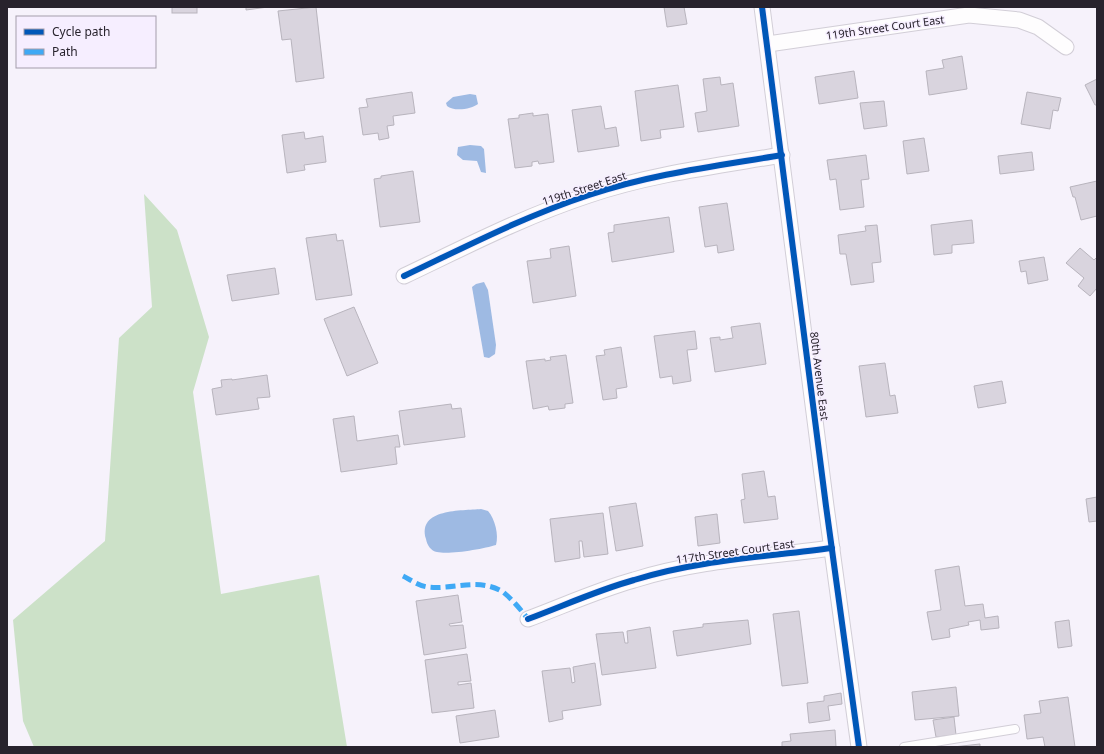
<svg xmlns="http://www.w3.org/2000/svg" width="1104" height="754" font-family="'Noto Sans',sans-serif">
  <rect width="100%" height="100%" fill="#f6f2fb"/>
  <path fill="#cce1c8" d="M 144,194 L 177,230 L 209,337 L 193,392 L 221,594 L 319,575 L 347,747 L 34,747 L 23,721 L 13,620 L 105,541 L 119,338 L 152,307 Z"/>
  <g fill="#9ebae3">
    <path d="M 470,94 L 476,95 L 478,104 C 472,109 454,112 447,106 L 446,103 L 453,97 Z"/>
    <path d="M 470,145 L 481,146 L 484,149 L 486,173 L 481,172 L 477,161 L 463,160 L 457,155 L 458,147 Z"/>
    <path d="M 484,282 L 488,290 L 496,345 L 495,354 L 489,358 L 484,357 L 472,287 L 476,284 Z"/>
    <path d="M 481,509 L 488,511 C 495,519 499,535 496,545 C 483,549 449,555 437,552 C 431,551 427,545 426,539 C 417,508 462,511 481,509 Z"/>
  </g>
  <g fill="#d9d4de" stroke="#b8b4bd">
    <rect x="172" y="7" width="25" height="6"/>
    <path d="M 246,7 L 268,7 L 246,10 Z"/>
    <path d="M 316,7 L 324,78 L 296,82 L 291,39 L 282,40 L 278,11 Z"/>
    <path d="M 664,7 L 684,7 L 687,24 L 667,27 Z"/>
    <path d="M 962,56 L 967,89 L 929,95 L 926,71 L 944,68 L 942,60 Z"/>
    <path d="M 854,71 L 858,98 L 819,104 L 815,77 Z"/>
    <path d="M 720,77 L 721,85 L 733,83 L 739,126 L 698,132 L 695,113 L 707,111 L 703,79 Z"/>
    <path d="M 1097,79 L 1097,105 L 1095,105 L 1085,85 Z"/>
    <path d="M 678,85 L 684,127 L 660,130 L 661,138 L 641,141 L 635,91 Z"/>
    <path d="M 412,92 L 415,113 L 393,116 L 394,125 L 387,126 L 389,138 L 379,140 L 378,133 L 363,135 L 359,108 L 368,107 L 366,99 Z"/>
    <path d="M 1027,92 L 1061,98 L 1058,111 L 1053,110 L 1050,129 L 1021,124 Z"/>
    <path d="M 884,101 L 887,126 L 864,129 L 860,103 Z"/>
    <path d="M 601,106 L 605,129 L 616,127 L 619,146 L 578,152 L 572,110 Z"/>
    <path d="M 533,113 L 533,116 L 548,114 L 554,162 L 539,164 L 538,161 L 532,162 L 532,166 L 515,168 L 508,119 L 519,118 L 519,115 Z"/>
    <path d="M 304,132 L 305,139 L 323,136 L 326,162 L 304,165 L 305,170 L 287,173 L 282,135 Z"/>
    <path d="M 924,138 L 929,171 L 907,174 L 903,141 Z"/>
    <path d="M 1032,152 L 1034,170 L 1000,174 L 998,156 Z"/>
    <path d="M 866,155 L 869,179 L 861,180 L 864,207 L 840,210 L 836,179 L 830,180 L 827,160 Z"/>
    <path d="M 413,171 L 420,222 L 380,227 L 374,179 L 381,178 L 381,176 Z"/>
    <path d="M 1097,181 L 1097,216 L 1081,220 L 1075,197 L 1073,197 L 1070,187 Z"/>
    <path d="M 727,203 L 734,250 L 718,253 L 717,245 L 705,247 L 699,207 Z"/>
    <path d="M 669,217 L 674,252 L 612,262 L 608,233 L 614,232 L 614,225 Z"/>
    <path d="M 972,220 L 974,243 L 952,245 L 952,253 L 934,255 L 931,225 Z"/>
    <path d="M 877,225 L 881,262 L 872,263 L 874,282 L 851,285 L 846,254 L 840,254 L 838,235 L 866,231 L 865,226 Z"/>
    <path d="M 336,234 L 337,241 L 343,240 L 352,295 L 316,300 L 306,238 Z"/>
    <path d="M 569,246 L 576,296 L 533,303 L 527,261 L 551,258 L 550,249 Z"/>
    <path d="M 1080,248 L 1094,260 L 1097,257 L 1097,288 L 1090,296 L 1078,286 L 1084,278 L 1066,263 Z"/>
    <path d="M 1044,257 L 1048,280 L 1028,284 L 1026,271 L 1021,272 L 1019,261 Z"/>
    <path d="M 275,268 L 279,294 L 232,301 L 227,275 Z"/>
    <path d="M 354,307 L 378,363 L 347,376 L 324,319 Z"/>
    <path d="M 760,323 L 766,364 L 715,372 L 710,338 L 720,337 L 720,340 L 733,338 L 731,327 Z"/>
    <path d="M 695,331 L 697,349 L 687,350 L 691,381 L 673,384 L 672,376 L 660,378 L 654,336 Z"/>
    <path d="M 621,347 L 627,387 L 616,389 L 617,398 L 603,400 L 596,356 L 605,355 L 604,350 Z"/>
    <path d="M 566,355 L 573,403 L 565,404 L 565,408 L 549,410 L 548,406 L 533,409 L 526,361 L 545,359 L 545,361 L 551,360 L 550,357 Z"/>
    <path d="M 885,363 L 890,396 L 895,395 L 898,413 L 866,417 L 859,366 Z"/>
    <path d="M 267,375 L 270,397 L 257,398 L 259,409 L 216,415 L 212,389 L 222,387 L 221,380 L 232,379 L 232,380 Z"/>
    <path d="M 1002,381 L 1006,403 L 978,408 L 974,386 Z"/>
    <path d="M 451,404 L 452,409 L 461,408 L 465,437 L 404,445 L 399,411 Z"/>
    <path d="M 354,416 L 357,441 L 398,435 L 400,447 L 395,447 L 397,464 L 341,472 L 333,419 Z"/>
    <path d="M 764,471 L 768,497 L 775,496 L 778,519 L 744,523 L 741,500 L 745,499 L 742,474 Z"/>
    <path d="M 1097,497 L 1097,521 L 1089,522 L 1086,499 Z"/>
    <path d="M 636,503 L 643,546 L 616,551 L 609,507 Z"/>
    <path d="M 603,513 L 608,554 L 584,557 L 582,541 L 579,541 L 580,558 L 555,562 L 550,519 Z"/>
    <path d="M 717,514 L 720,543 L 698,546 L 695,517 Z"/>
    <path d="M 959,566 L 965,606 L 983,604 L 985,618 L 998,616 L 999,628 L 981,630 L 980,620 L 968,622 L 969,625 L 949,629 L 950,637 L 932,640 L 927,612 L 941,610 L 935,570 Z"/>
    <path d="M 458,595 L 462,622 L 449,624 L 450,626 L 463,625 L 466,648 L 424,655 L 416,601 Z"/>
    <path d="M 799,611 L 808,683 L 782,686 L 773,614 Z"/>
    <path d="M 748,620 L 751,644 L 677,656 L 673,631 L 703,627 L 703,624 Z"/>
    <path d="M 1069,620 L 1072,646 L 1058,648 L 1055,622 Z"/>
    <path d="M 650,627 L 656,668 L 602,675 L 596,634 L 623,632 L 625,643 L 628,643 L 627,631 Z"/>
    <path d="M 467,654 L 471,681 L 458,682 L 458,685 L 471,683 L 474,708 L 432,713 L 425,660 Z"/>
    <path d="M 595,663 L 601,705 L 562,711 L 563,719 L 549,722 L 542,671 L 570,668 L 572,683 L 575,682 L 573,667 Z"/>
    <path d="M 956,687 L 959,716 L 915,720 L 912,692 Z"/>
    <path d="M 841,693 L 842,704 L 828,706 L 830,720 L 809,723 L 807,703 L 824,701 L 824,696 Z"/>
    <path d="M 1068,697 L 1075,747 L 1045,747 L 1043,737 L 1027,739 L 1024,715 L 1041,713 L 1039,701 Z"/>
    <path d="M 495,710 L 499,737 L 460,743 L 456,716 Z"/>
    <path d="M 954,717 L 956,735 L 936,737 L 933,720 Z"/>
    <path d="M 835,730 L 836,747 L 782,747 L 782,742 L 791,741 L 790,734 Z"/>
    <path d="M 980,744 L 980,747 L 953,747 Z"/>
  </g>
  <g fill="none" stroke-linecap="round" stroke-linejoin="round">
    <g stroke="#d2ced7" stroke-width="10">
      <path id="service" d="M 904,747 L 1015,729"/>
    </g>
    <g stroke="#d2ced7" stroke-width="17">
      <g id="minor">
        <path d="M 762,7 L 826,506 L 859,747"/>
        <path d="M 768,44 L 969,15 L 1019,20 L 1038,27 L 1066,47"/>
        <path d="M 404,276 C 465,247 525,216 589,195 C 651,174 717,166 782,155"/>
        <path d="M 528,619 C 563,606 598,590 634,580 C 697,560 766,557 832,548"/>
      </g>
    </g>
    <use href="#service" stroke="#fefdfe" stroke-width="8"/>
    <use href="#minor" stroke="#fefdfe" stroke-width="15"/>
    <path stroke="#3fa9f5" stroke-width="5" stroke-dasharray="10 5" stroke-linecap="butt" d="M 403,576 C 411,580 419,586 428,587 C 454,590 478,577 503,592 C 512,599 521,610 528,619"/>
    <g stroke="#f6eeff" stroke-width="8">
      <g id="cycleway">
        <path d="M 762,7 L 826,506 L 859,747"/>
        <path d="M 404,276 C 465,247 525,216 589,195 C 651,174 717,166 782,155"/>
        <path d="M 528,619 C 563,606 598,590 634,580 C 697,560 766,557 832,548"/>
      </g>
    </g>
    <use href="#cycleway" stroke="#0057b8" stroke-width="6"/>
  </g>
  <g text-anchor="middle" dominant-baseline="central" stroke-width="3" stroke-linejoin="round" paint-order="stroke">
    <g font-size="11" fill="#28232d" stroke="#f6eeff">
      <text transform="translate(885 27) rotate(-8)">119th Street Court East</text>
      <text transform="translate(584 188) rotate(-18)">119th Street East</text>
      <text transform="translate(820 376) rotate(83)">80th Avenue East</text>
      <text transform="translate(735 551) rotate(-8)">117th Street Court East</text>
    </g>
  </g>
  <rect width="1104" height="754" fill="none" stroke="#28232d" stroke-width="16"/>
  <rect x="16" y="16" width="140" height="52" fill="#f6eeff" stroke="#a49dab"/>
  <rect x="24" y="29" width="20" height="6" fill="#0057b8" stroke="#a49dab"/>
  <text x="52" y="36" font-size="12" fill="#28232d">Cycle path</text>
  <rect x="24" y="49" width="20" height="6" fill="#3fa9f5" stroke="#a49dab"/>
  <text x="52" y="56" font-size="12" fill="#28232d">Path</text>
</svg>
